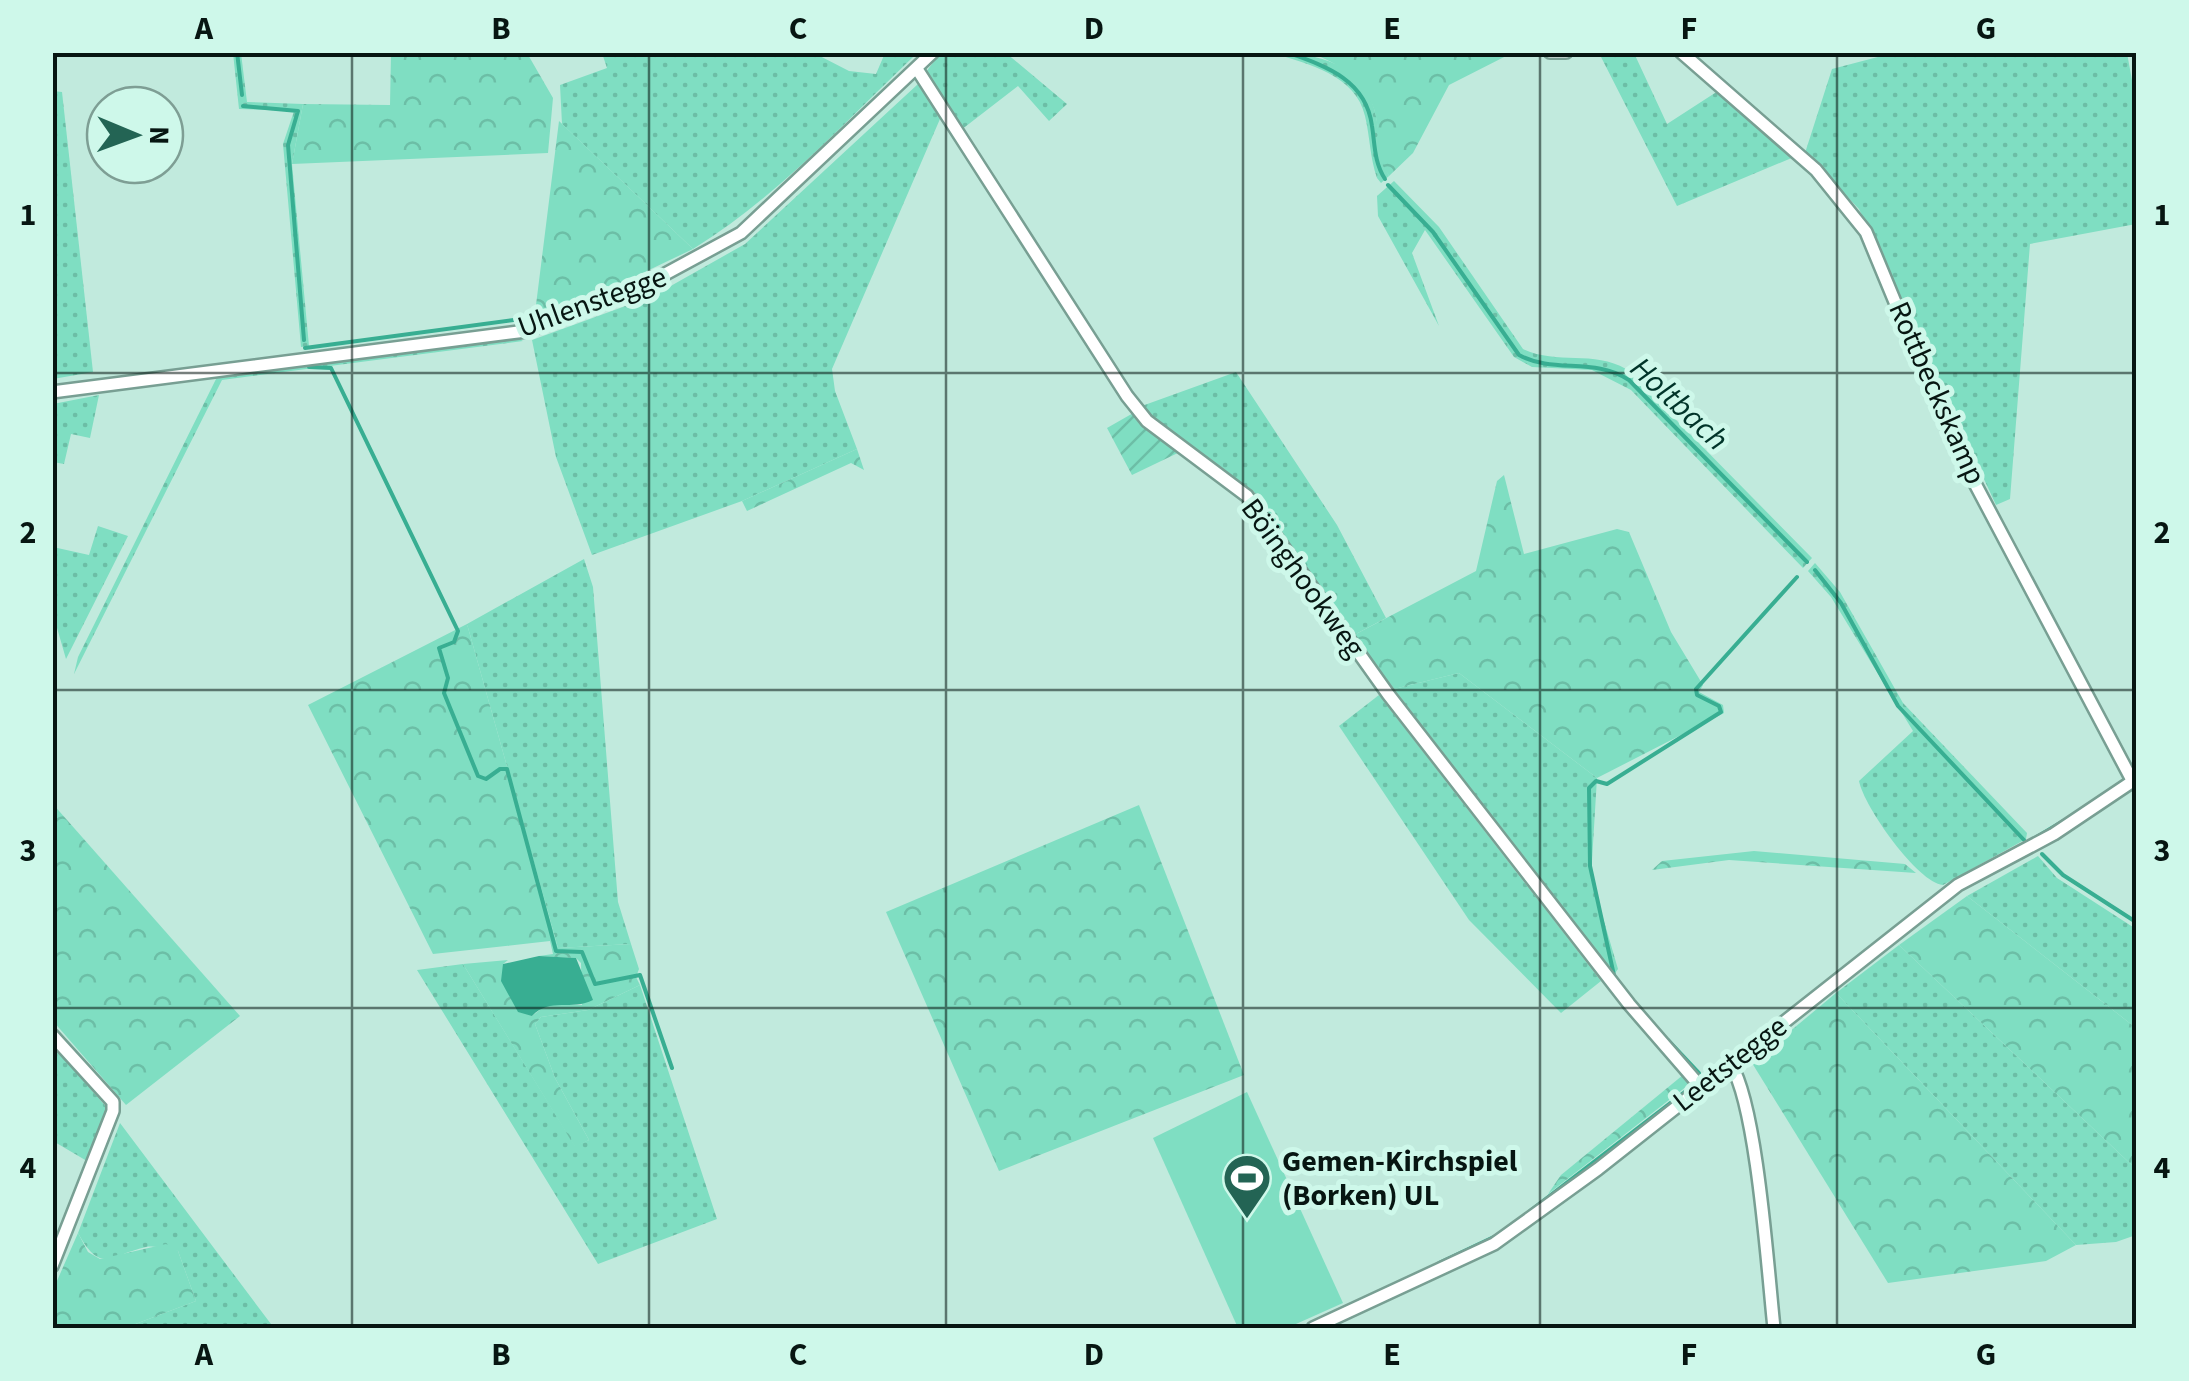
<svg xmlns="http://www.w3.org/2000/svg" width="2189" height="1381" font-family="'Source Sans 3',sans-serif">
  <defs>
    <pattern id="grass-dots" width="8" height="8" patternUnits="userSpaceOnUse" patternTransform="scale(2.5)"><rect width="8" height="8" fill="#7fdec2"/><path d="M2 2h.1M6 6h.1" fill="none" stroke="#6cbea6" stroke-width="1.8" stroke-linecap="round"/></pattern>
    <pattern id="forest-crowns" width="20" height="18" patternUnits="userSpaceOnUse" patternTransform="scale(2.5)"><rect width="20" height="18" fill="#7fdec2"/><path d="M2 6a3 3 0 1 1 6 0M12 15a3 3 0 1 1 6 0" fill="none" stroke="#6cbea6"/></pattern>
    <pattern id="garden-furrows" width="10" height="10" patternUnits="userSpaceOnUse" patternTransform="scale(2.5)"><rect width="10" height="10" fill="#7fdec2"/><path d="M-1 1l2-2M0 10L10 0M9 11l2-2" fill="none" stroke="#6cbea6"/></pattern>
  </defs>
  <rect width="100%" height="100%" fill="#c1eadd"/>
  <g fill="url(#grass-dots)">
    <path d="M 233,53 L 241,53 L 247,102 L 303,104 L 292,164 L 309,346 L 301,347 L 283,144 L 294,111 L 239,109 Z"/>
    <path d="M 602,53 L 814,53 L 849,71 L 876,74 L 885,53 L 910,53 L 913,57 C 843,124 776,198 693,249 L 562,124 L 560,85 L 607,68 Z"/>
    <path d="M 940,53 L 1006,53 L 1067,104 L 1049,121 L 1018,86 L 961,130 L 926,72 Z"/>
    <path d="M 1273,53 C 1317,52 1367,65 1376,116 C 1380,136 1379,157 1389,176 L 1381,183 L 1377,178 C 1370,158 1370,137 1365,116 C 1356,75 1308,64 1273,53 Z"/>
    <path d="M 1634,53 L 1667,124 L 1718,91 L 1794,157 L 1677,206 L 1600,55 Z"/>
    <path d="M 1893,53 L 2127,53 L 2136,102 L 2136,224 L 2030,244 L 2010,499 L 1996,505 L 1859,209 L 1805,153 L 1832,69 Z"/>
    <path d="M 918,84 L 943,112 L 832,369 L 835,391 L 857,449 L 742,501 L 592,555 L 556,457 L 532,340 L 653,296 L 745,244 Z"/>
    <path d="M 53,91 L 62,92 L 93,372 L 53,379 Z"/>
    <path d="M 1394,181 L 1439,227 L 1523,349 C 1556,365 1594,350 1626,369 L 1812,558 L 1803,568 L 1631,390 L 1592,370 L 1532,367 L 1514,357 L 1425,230 L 1412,253 L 1439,326 L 1378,216 L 1377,196 Z"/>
    <path d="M 512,335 L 523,341 L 222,380 L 74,674 L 78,657 L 218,375 Z"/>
    <path d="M 1236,372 L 1337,525 L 1386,618 L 1354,635 L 1254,492 L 1139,407 Z"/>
    <path d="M 99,395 L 90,438 L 71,434 L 64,464 L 53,462 L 53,404 Z"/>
    <path d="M 98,526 L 128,536 L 66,659 L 53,614 L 53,547 L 89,555 Z"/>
    <path d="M 584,559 L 593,587 L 618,902 L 631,944 L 558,948 L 467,624 Z"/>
    <path d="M 1815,563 L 1840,592 L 1903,703 L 2027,833 L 2026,839 L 1943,885 C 1918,883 1864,807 1859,781 L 1913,731 L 1831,597 L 1808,571 Z"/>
    <path d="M 1459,673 L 1597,778 L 1591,877 L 1618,969 L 1613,976 L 1394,689 Z"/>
    <path d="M 1379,695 L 1601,981 L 1561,1013 L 1469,920 L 1339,726 Z"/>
    <path d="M 2038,856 L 2057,878 L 2136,929 L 2136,1028 L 1967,896 Z"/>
    <path d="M 1899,945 L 2136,1169 L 2136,1235 L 2116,1242 L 2076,1245 L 1836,993 Z"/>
    <path d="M 463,964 L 575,1146 L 589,1140 L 555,1078 L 535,1024 L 541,1017 L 588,1010 L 640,985 L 717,1219 L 598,1264 L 417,970 Z"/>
    <path d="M 52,1045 L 109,1110 L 92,1164 L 53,1141 Z"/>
    <path d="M 120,1123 L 274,1328 L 125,1328 L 196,1301 L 178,1251 C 168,1250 156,1245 146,1247 C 110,1255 101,1275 78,1233 Z"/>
  </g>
  <g fill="url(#forest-crowns)">
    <path d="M 391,53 L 527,53 L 553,98 L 548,153 L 292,164 L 303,104 L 390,105 Z"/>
    <path d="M 1311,53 L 1512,53 L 1449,85 L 1413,153 L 1389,176 C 1379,160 1379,142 1377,123 C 1373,86 1343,65 1311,53 Z"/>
    <path d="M 559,121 L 693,249 L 605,291 L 535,313 Z"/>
    <path d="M 857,449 L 864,470 L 851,463 L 747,511 L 742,501 Z"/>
    <path d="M 1504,475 L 1524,554 L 1617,529 L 1629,532 L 1671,632 L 1703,685 L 1699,692 L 1723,705 L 1724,713 L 1597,778 L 1459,673 L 1394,689 L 1354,635 L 1476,571 L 1497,481 Z"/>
    <path d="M 467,624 L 558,948 L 631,944 L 639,969 L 636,977 L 640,985 L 588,1010 L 541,1017 L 535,1024 L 555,1078 L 589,1140 L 575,1147 L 463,964 L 508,960 L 503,964 L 532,1016 L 546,1005 L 582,1005 L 581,963 L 576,958 L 539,956 L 553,954 L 550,941 L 433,954 L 308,705 Z"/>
    <path d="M 52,803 L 240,1016 L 126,1105 L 53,1021 Z"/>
    <path d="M 1139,805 L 1244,1075 L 999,1171 L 886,912 Z"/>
    <path d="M 1754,851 L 1905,864 L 1916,873 L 1729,860 L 1652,870 L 1662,861 Z"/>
    <path d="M 1967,896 L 2136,1028 L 2136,1169 L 1899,945 Z"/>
    <path d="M 1836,993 L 2076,1245 L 2046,1261 L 1888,1283 L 1752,1063 Z"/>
    <path d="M 1683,1075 L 1691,1083 L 1548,1194 L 1561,1175 Z"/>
    <path d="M 78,1233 L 88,1252 L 100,1259 L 166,1244 L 178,1251 L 196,1301 L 125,1328 L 53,1328 L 53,1290 Z"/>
  </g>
  <path fill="url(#garden-furrows)" d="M 1135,412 L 1182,451 L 1132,475 L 1107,428 Z"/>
  <path fill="#7fdec2" d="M 1247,1092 L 1343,1303 L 1287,1328 L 1238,1328 L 1153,1138 Z"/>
  <path fill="#38ae92" d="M 539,956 L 576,958 L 593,1000 C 572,1011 550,997 532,1016 L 518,1012 L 501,981 L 503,964 Z"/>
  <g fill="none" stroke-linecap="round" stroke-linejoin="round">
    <g stroke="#38ae92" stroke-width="4">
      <path d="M 237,52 L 242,95"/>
      <path d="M 1286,52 C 1325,66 1366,79 1372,126 C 1375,145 1374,162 1385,179"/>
      <path d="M 243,106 L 298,111 L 288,145 L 304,340"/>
      <path d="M 1388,185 L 1433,232 L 1519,355 C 1554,374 1594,357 1629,380 L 1807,562"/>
      <path d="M 305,348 L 521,319"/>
      <path d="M 309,367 L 331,368 L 458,631 L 454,642 L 439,648 L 448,678 L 444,693 L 478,776 L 486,779 L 500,769 L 507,769 L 556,951 L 582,952 L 595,984 L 640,975 L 672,1068"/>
      <path d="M 1815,570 L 1841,603 L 1898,706 L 2024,840"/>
      <path d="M 2035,838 L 2065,820"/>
      <path d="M 2042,854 L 2063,875 L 2136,922"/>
      <path d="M 1615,980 L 1590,866 L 1589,788 L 1596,781 L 1607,784 L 1721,712 L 1719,706 L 1697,695 L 1696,689 L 1797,577"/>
      <path d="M 1668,1040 L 1699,1073"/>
      <path d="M 1530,1211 L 1686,1091"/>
      <path d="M 1439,1263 L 1498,1235"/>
    </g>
    <g stroke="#789f93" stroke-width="16">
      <g id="minor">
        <path d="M 1550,52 L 1566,52"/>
        <path d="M 1681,52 L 1816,170 L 1866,232 L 1953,442 L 2133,782"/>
        <path d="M 917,69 L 1127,396 L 1147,421 L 1247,496 L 1388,694 L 1629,1004 L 1700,1086"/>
        <path d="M 52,392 L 526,331 L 632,292 L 741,233 L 933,52"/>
        <path d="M 52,1035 L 113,1102 L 113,1111 L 52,1266"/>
        <path d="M 1731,1065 C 1757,1106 1768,1273 1774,1328"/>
        <path d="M 1313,1328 L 1494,1244 L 1598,1169 L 1958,885 L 2054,834 L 2136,779"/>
      </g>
    </g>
    <use href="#minor" stroke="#fff" stroke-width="11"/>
  </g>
  <path fill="none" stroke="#071612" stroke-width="2.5" stroke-opacity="0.55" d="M 352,52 L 352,1328M 649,52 L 649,1328M 946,52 L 946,1328M 1243,52 L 1243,1328M 1540,52 L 1540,1328M 1837,52 L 1837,1328M 52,373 L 2136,373M 52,690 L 2136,690M 52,1008 L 2136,1008"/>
  <defs>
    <g id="stadium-pin" transform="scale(2.5)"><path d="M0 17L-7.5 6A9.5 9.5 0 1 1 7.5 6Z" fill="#236454" stroke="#cef8ea"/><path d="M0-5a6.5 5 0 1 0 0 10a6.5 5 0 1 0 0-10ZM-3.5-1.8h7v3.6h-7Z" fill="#fff"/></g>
  </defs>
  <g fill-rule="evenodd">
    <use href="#stadium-pin" x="1247" y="1178"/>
  </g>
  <g text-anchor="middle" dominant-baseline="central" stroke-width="10" stroke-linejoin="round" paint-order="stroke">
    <g font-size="30" fill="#071612" stroke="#cef8ea">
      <text transform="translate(592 302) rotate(-20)">Uhlenstegge</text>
      <text transform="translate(1937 393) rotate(66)">Rottbeckskamp</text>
      <text transform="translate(1303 578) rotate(54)">Böinghookweg</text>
      <text transform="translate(1730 1064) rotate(-38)">Leetstegge</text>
    </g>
    <g font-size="30" font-weight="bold" fill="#071612" stroke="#cef8ea" text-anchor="start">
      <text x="1282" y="1161">Gemen-Kirchspiel<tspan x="1282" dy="34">(Borken) UL</tspan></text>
    </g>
    <g font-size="32" font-style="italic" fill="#003429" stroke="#cef8ea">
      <text transform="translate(1679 404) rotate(43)">Holtbach</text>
    </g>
  </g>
  <rect width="2189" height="1381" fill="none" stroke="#cef8ea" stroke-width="110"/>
  <g transform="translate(135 135) rotate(91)"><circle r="48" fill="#cef8ea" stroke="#7e9e94" stroke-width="2.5"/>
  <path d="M0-8L18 38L0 25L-18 38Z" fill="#236454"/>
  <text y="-15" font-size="28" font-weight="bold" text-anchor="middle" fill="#071612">N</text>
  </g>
  <rect x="55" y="55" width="2079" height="1271" fill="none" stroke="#071612" stroke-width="4"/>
  <g font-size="32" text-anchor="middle" font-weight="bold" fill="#071612">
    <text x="204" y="39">A</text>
    <text x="501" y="39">B</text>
    <text x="798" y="39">C</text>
    <text x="1094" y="39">D</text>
    <text x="1392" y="39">E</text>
    <text x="1689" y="39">F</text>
    <text x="1986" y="39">G</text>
    <text x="28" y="225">1</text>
    <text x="2162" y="225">1</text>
    <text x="28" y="543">2</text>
    <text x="2162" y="543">2</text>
    <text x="28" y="861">3</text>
    <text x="2162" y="861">3</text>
    <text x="28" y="1178">4</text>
    <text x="2162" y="1178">4</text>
    <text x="204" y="1365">A</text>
    <text x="501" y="1365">B</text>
    <text x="798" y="1365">C</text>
    <text x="1094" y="1365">D</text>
    <text x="1392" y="1365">E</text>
    <text x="1689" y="1365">F</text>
    <text x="1986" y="1365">G</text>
  </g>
</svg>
